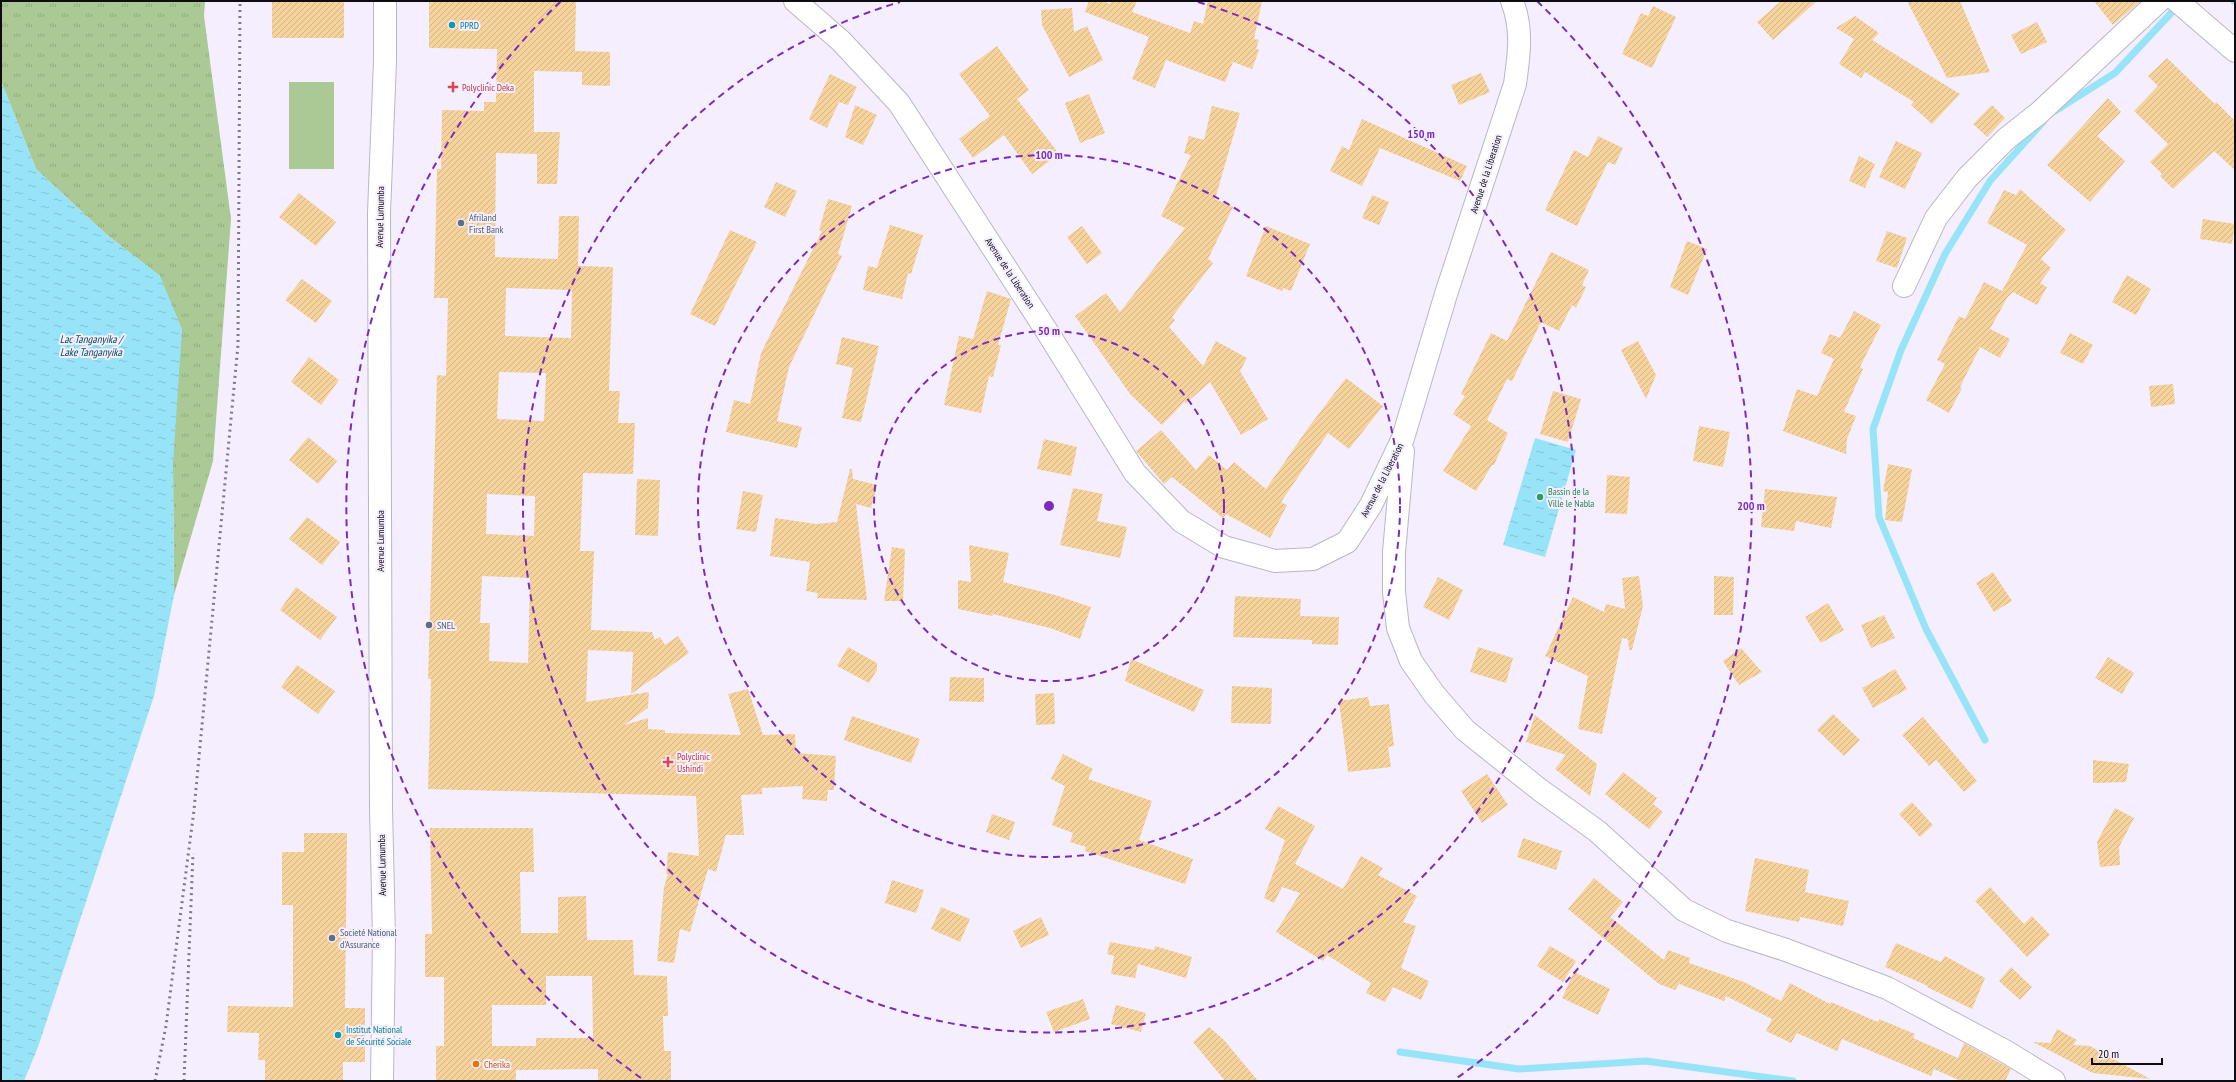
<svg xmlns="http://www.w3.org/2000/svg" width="2236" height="1082" font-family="'PT Sans Narrow',sans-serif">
  <defs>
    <pattern id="grass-tufts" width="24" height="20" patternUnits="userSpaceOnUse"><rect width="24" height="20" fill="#aac995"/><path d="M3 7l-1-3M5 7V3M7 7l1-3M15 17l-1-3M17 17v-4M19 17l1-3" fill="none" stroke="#91ab7f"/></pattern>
    <pattern id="water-ripples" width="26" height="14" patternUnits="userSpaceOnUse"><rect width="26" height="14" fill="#97e4f9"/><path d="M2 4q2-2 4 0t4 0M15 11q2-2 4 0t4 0" fill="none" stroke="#81c2d4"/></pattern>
    <pattern id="building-hatch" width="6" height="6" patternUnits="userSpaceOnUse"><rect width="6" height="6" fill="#f6d39d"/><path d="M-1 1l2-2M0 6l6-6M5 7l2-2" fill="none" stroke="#d2b486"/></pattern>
  </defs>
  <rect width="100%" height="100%" fill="#f4eefe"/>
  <path fill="url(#grass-tufts)" d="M 1,1 L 205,1 L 204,16 L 231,219 L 213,461 L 174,595 L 173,464 L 160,276 L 107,235 L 36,169 L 1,81 Z"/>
  <rect fill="#aac995" x="289" y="82" width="45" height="87"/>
  <g fill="url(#water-ripples)">
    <path d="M 1,81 L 36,169 L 107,235 L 160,276 L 182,329 L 173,464 L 174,595 L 154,696 L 38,1047 L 24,1081 L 1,1081 Z"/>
    <path d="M 1535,438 L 1576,450 L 1545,557 L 1503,545 Z"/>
  </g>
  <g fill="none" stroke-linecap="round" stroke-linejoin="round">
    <g stroke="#97e4f9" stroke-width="7">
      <path d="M 2234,1 L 2235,1"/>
      <path d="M 2055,111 L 2115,73 L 2174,10 L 2177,4"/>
      <path d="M 1985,740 L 1926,629 L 1879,517 L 1873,429 L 1901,350 L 1945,254 L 1990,181 L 2043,122"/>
      <path d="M 1400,1052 L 1519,1069 L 1646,1061 L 1793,1081"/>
    </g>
  </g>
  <g fill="url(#building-hatch)" fill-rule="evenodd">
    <rect x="272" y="1" width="72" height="37"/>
    <path d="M 429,1 L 576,1 L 575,51 L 610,52 L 610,86 L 582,85 L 582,72 L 534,71 L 534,132 L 560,132 L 557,184 L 537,184 L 537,154 L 496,153 L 495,257 L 558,259 L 559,216 L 579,216 L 578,266 L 613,267 L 609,391 L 620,391 L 618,423 L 635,423 L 633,474 L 583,473 L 580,551 L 594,551 L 591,630 L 652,632 L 655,640 L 660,637 L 665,645 L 678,636 L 689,653 L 631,694 L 633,652 L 588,650 L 586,702 L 649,692 L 648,708 L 624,725 L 648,718 L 648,729 L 665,730 L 665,733 L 741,735 L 728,694 L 748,689 L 763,735 L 795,734 L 796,753 L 836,756 L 834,790 L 828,790 L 827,801 L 802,799 L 803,786 L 762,788 L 762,794 L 741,795 L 744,835 L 726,835 L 716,872 L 708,869 L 690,932 L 680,929 L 674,963 L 657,961 L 664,887 L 668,874 L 666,874 L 668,852 L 699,856 L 696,796 L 428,789 L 431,679 L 428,679 L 437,375 L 446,376 L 448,298 L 434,298 L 437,169 L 441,169 L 442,110 L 484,111 L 484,102 L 496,102 L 497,49 L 429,48 ZM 506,288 L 572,290 L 571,338 L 505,336 ZM 499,372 L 546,373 L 544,421 L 497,419 ZM 487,494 L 535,496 L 534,536 L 486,534 ZM 482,576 L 530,578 L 528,663 L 489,661 L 490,623 L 480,623 Z"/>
    <path d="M 1089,1 L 1103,1 L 1110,4 L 1111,1 L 1137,1 L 1132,12 L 1190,33 L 1194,21 L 1203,24 L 1208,1 L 1262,1 L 1254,39 L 1259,40 L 1256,49 L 1259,50 L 1252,69 L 1233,62 L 1225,82 L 1166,60 L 1155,88 L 1132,79 L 1149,37 L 1085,12 Z"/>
    <path d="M 1781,1 L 1817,1 L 1773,40 L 1757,22 Z"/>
    <path d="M 1907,1 L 1960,1 L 1990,72 L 1947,78 Z"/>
    <path d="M 2094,1 L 2141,1 L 2113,25 Z"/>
    <path d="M 1653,6 L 1676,17 L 1652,68 L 1622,54 L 1641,13 L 1648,16 Z"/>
    <path d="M 1072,8 L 1074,32 L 1087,26 L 1103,60 L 1069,77 L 1042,25 L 1041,10 Z"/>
    <path d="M 1855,16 L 1879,33 L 1872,40 L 1960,94 L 1932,124 L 1911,105 L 1914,102 L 1865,72 L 1861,78 L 1839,64 L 1854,39 L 1836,28 Z"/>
    <path d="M 2037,22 L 2047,42 L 2021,54 L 2011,35 Z"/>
    <path d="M 997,46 L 1029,90 L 1017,99 L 1059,154 L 1032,174 L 1004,135 L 973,158 L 959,139 L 990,116 L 959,74 Z"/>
    <path d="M 2167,58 L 2215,104 L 2216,102 L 2235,121 L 2235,170 L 2214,151 L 2173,189 L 2160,176 L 2162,174 L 2150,162 L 2168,144 L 2134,111 L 2158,86 L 2148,76 Z"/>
    <path d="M 1481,73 L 1490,92 L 1459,105 L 1451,85 Z"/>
    <path d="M 830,74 L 857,87 L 848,105 L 839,102 L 827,128 L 809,119 Z"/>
    <path d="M 1089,94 L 1105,133 L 1080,143 L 1065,103 Z"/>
    <path d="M 2108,98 L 2121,112 L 2097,136 L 2125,161 L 2090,202 L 2047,165 Z"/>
    <path d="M 855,105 L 877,115 L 863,145 L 845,137 Z"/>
    <path d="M 1992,105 L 2005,118 L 1987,137 L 1973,124 Z"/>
    <path d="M 1212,106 L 1240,113 L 1215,199 L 1233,207 L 1208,259 L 1213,263 L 1172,317 L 1175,320 L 1169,327 L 1203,366 L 1216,341 L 1247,358 L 1240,371 L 1268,419 L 1241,435 L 1210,382 L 1185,404 L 1185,401 L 1162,425 L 1130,394 L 1075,316 L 1106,293 L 1120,312 L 1185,228 L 1161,216 L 1191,155 L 1184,153 L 1189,136 L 1204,140 Z"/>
    <path d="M 1362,119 L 1467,166 L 1460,181 L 1380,148 L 1362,186 L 1330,171 L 1342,146 L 1349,150 Z"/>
    <path d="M 1598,136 L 1623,148 L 1615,165 L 1608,162 L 1577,226 L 1545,210 L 1574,150 L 1588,157 Z"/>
    <path d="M 1896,141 L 1922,153 L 1905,189 L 1879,177 Z"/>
    <path d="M 1859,156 L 1875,164 L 1865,188 L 1849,181 Z"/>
    <path d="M 776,182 L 797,191 L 785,217 L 764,207 Z"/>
    <path d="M 2020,189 L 2066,230 L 2041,259 L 2051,268 L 2040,283 L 2047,287 L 2037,305 L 2013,292 L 2007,298 L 1990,329 L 2010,339 L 2000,358 L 1980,347 L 1960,387 L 1962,388 L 1949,413 L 1926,400 L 1945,364 L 1937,360 L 1959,316 L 1965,319 L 1984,282 L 2002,291 L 2027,245 L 1987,223 L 2004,190 L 2016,195 Z"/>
    <path d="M 299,193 L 336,222 L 316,246 L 279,217 Z"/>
    <path d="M 1372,195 L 1389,202 L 1379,225 L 1362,218 Z"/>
    <path d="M 828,199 L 852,206 L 838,254 L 842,256 L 789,367 L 777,421 L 802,427 L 797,448 L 726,432 L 734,400 L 750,404 L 761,353 L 822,231 L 819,230 Z"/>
    <path d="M 2203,219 L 2235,224 L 2232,244 L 2200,239 Z"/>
    <path d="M 890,225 L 923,235 L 911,274 L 908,273 L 902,299 L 863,290 L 868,266 L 877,268 Z"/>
    <path d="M 1082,226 L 1102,253 L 1087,264 L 1067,237 Z"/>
    <path d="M 1266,226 L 1310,244 L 1291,291 L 1283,288 L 1282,291 L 1246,276 Z"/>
    <path d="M 730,230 L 757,242 L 715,326 L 690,314 Z"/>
    <path d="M 1887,231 L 1907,238 L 1897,268 L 1876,261 Z"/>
    <path d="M 1687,241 L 1707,249 L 1688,295 L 1670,287 Z"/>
    <path d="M 1551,252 L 1589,270 L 1582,285 L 1586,287 L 1576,308 L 1572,305 L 1559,331 L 1541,322 L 1512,381 L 1507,379 L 1487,420 L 1508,433 L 1494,465 L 1492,465 L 1476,491 L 1443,471 L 1471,426 L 1453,414 L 1465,396 L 1461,394 L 1491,333 L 1507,341 Z"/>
    <path d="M 2127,275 L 2151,289 L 2136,315 L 2112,302 Z"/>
    <path d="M 302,279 L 332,301 L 316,323 L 285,300 Z"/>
    <path d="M 987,291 L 1011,299 L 998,345 L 1001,345 L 993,377 L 989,376 L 981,413 L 944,405 L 959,336 L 973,339 Z"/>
    <path d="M 1854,311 L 1881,325 L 1860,367 L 1863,369 L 1844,412 L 1856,416 L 1847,439 L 1846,454 L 1783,431 L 1797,389 L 1817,396 L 1834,359 L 1821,353 L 1830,334 L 1840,338 Z"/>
    <path d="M 2070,333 L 2093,345 L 2083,364 L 2060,353 Z"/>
    <path d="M 842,337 L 879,346 L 861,422 L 842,418 L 853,368 L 836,364 Z"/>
    <path d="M 1638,341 L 1656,375 L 1646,399 L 1621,350 Z"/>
    <path d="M 309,357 L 339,380 L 321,405 L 291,382 Z"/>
    <path d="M 1346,378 L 1383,406 L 1349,449 L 1328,433 L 1281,502 L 1287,505 L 1270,538 L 1226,514 L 1223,518 L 1172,477 L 1164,484 L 1136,451 L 1161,430 L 1196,470 L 1209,455 L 1227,470 L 1234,462 L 1266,489 L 1308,428 Z"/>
    <path d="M 2173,384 L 2175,404 L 2151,407 L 2149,386 Z"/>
    <path d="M 1553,391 L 1581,399 L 1568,442 L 1540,434 Z"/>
    <path d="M 1699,426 L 1730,432 L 1723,467 L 1693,461 Z"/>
    <path d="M 308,437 L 337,461 L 318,484 L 289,460 Z"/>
    <path d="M 1044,439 L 1077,447 L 1071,476 L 1037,469 Z"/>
    <path d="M 1888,464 L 1912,469 L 1902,522 L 1885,520 L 1888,492 L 1883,491 Z"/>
    <path d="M 850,469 L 852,469 L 853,479 L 877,485 L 871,508 L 856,504 L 867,600 L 817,598 L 818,593 L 806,591 L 810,562 L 770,556 L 775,518 L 816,524 L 837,522 Z"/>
    <path d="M 1607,475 L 1630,477 L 1627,514 L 1605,513 Z"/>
    <path d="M 637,479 L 660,480 L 658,536 L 635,535 Z"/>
    <path d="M 1073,488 L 1103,494 L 1097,521 L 1127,527 L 1120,558 L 1060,545 Z"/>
    <path d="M 1765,489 L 1837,497 L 1831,528 L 1796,521 L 1794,531 L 1761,527 Z"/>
    <path d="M 743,491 L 763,495 L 756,532 L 736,529 Z"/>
    <path d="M 307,517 L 340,542 L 322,565 L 289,539 Z"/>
    <path d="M 969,545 L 1009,553 L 1003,582 L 1055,595 L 1091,607 L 1080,639 L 1050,628 L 993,614 L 992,616 L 958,609 L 958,580 L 971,582 Z"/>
    <path d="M 892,547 L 905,549 L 903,601 L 884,601 Z"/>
    <path d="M 1993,572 L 2012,601 L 1994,612 L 1976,583 Z"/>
    <path d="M 1639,576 L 1643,606 L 1632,650 L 1629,650 L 1628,639 L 1622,638 L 1602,734 L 1578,729 L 1588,676 L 1545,656 L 1573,597 L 1604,612 L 1606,604 L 1625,609 L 1622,578 Z"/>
    <path d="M 1714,576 L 1734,577 L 1733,615 L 1714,615 Z"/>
    <path d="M 1438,577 L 1463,590 L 1449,620 L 1423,607 Z"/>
    <path d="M 296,587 L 337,617 L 320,640 L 280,610 Z"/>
    <path d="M 1235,596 L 1301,599 L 1300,616 L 1339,617 L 1338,645 L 1312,644 L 1312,640 L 1233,637 Z"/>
    <path d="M 1828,603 L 1844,630 L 1821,643 L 1805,617 Z"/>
    <path d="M 1884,615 L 1895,638 L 1871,648 L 1861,625 Z"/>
    <path d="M 848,647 L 877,663 L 877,670 L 869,683 L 837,666 Z"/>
    <path d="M 1478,647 L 1513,658 L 1506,683 L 1470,672 Z"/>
    <path d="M 1741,648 L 1762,672 L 1739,685 L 1723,661 Z"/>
    <path d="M 2108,657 L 2134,673 L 2122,694 L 2095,678 Z"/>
    <path d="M 1131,659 L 1204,690 L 1194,712 L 1125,681 Z"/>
    <path d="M 297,665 L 335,691 L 318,714 L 281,687 Z"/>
    <path d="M 1895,669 L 1907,689 L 1873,708 L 1862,688 Z"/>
    <path d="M 950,677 L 984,678 L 984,702 L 949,701 Z"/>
    <path d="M 1232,686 L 1272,688 L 1271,724 L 1231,723 Z"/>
    <path d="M 1054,693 L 1055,724 L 1036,725 L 1035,694 Z"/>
    <path d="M 1368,697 L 1370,706 L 1389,704 L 1394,746 L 1388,747 L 1391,767 L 1348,772 L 1339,701 Z"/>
    <path d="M 1833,714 L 1860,740 L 1844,756 L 1817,730 Z"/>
    <path d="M 1535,715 L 1597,764 L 1590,796 L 1555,769 L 1566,755 L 1526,742 Z"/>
    <path d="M 852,716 L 920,739 L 911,763 L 844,740 Z"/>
    <path d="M 1923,717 L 1977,781 L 1964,792 L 1936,760 L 1929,766 L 1902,735 Z"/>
    <path d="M 1063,754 L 1093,769 L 1088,779 L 1152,801 L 1139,840 L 1193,859 L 1185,884 L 1085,851 L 1086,847 L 1070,842 L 1073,833 L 1052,825 L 1065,786 L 1051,779 Z"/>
    <path d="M 2093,760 L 2129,764 L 2126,782 L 2093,783 Z"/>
    <path d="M 1623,772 L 1657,798 L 1653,804 L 1663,812 L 1649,829 L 1605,794 Z"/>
    <path d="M 1487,774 L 1508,805 L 1482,823 L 1461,791 Z"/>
    <path d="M 1912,802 L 1933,825 L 1920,837 L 1899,814 Z"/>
    <path d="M 1278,806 L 1315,826 L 1295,864 L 1343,889 L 1361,856 L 1383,868 L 1378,875 L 1417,896 L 1403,922 L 1416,926 L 1401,968 L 1429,981 L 1421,1000 L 1393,987 L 1385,1002 L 1366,993 L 1371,983 L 1327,955 L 1323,961 L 1276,932 L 1300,893 L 1282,887 L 1274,903 L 1264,898 L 1285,840 L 1265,829 Z"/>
    <path d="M 2115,808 L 2134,818 L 2119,847 L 2120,865 L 2100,867 L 2097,842 Z"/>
    <path d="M 992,814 L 1015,822 L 1009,840 L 986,832 Z"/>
    <path d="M 430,828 L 533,828 L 534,872 L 520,872 L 521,933 L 558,933 L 558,897 L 586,896 L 587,940 L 633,940 L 634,975 L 667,976 L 668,1016 L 663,1016 L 664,1051 L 671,1051 L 671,1081 L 598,1081 L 598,1069 L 516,1070 L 516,1081 L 436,1081 L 436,1046 L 444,1046 L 444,977 L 425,977 L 425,934 L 432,934 ZM 546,976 L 592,976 L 593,1038 L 536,1038 L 536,1046 L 492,1046 L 492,1005 L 546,1005 Z"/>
    <path d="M 304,833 L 347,833 L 345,1008 L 365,1008 L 365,1062 L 343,1062 L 343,1081 L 265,1081 L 265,1060 L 258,1060 L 259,1033 L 227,1032 L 228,1006 L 293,1007 L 293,905 L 282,905 L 282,852 L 304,852 Z"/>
    <path d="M 1523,838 L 1562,851 L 1556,870 L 1517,857 Z"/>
    <path d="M 1755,858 L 1809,870 L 1805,892 L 1849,901 L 1843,926 L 1800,917 L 1799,922 L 1745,911 Z"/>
    <path d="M 1594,878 L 1623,902 L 1610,917 L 1664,960 L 1668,950 L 1690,958 L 1689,963 L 1744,982 L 1781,1001 L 1790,983 L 1830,1004 L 1831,1002 L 1878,1022 L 1879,1019 L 1915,1034 L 1913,1038 L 1958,1058 L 1964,1043 L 2011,1069 L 2005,1081 L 1961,1081 L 1934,1069 L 1931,1076 L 1842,1039 L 1837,1051 L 1797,1033 L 1791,1043 L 1766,1031 L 1772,1019 L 1726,996 L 1724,1001 L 1679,984 L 1675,990 L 1659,984 L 1568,909 Z"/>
    <path d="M 892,880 L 924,890 L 916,913 L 885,903 Z"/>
    <path d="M 1990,887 L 2024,924 L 2032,916 L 2050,935 L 2027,957 L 1975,901 Z"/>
    <path d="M 941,907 L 970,919 L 960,942 L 931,929 Z"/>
    <path d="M 1041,917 L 1049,935 L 1021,948 L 1013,931 Z"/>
    <path d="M 1110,942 L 1154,950 L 1155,946 L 1192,957 L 1186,978 L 1138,964 L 1135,978 L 1111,974 L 1114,956 L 1107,954 Z"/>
    <path d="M 1896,943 L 1941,962 L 1945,956 L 1985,978 L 1972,1009 L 1927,987 L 1928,986 L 1885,967 Z"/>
    <path d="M 1550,946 L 1576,961 L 1563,982 L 1537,966 Z"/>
    <path d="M 2011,967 L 2032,987 L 2020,1000 L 1999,981 Z"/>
    <path d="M 1574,972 L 1610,989 L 1598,1015 L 1562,998 Z"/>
    <path d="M 1083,999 L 1090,1019 L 1054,1032 L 1046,1012 Z"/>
    <path d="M 1116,1005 L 1146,1013 L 1141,1032 L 1111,1024 Z"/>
    <path d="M 1209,1027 L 1224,1040 L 1258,1081 L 1225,1081 L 1193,1042 Z"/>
    <path d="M 2057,1029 L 2077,1040 L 2073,1045 L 2090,1046 L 2150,1079 L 2093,1073 L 2033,1042 L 2050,1043 Z"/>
  </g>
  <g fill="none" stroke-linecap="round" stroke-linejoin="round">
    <g stroke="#bbb6c5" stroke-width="24">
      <g id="street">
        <path d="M 795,1 L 841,41 L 899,103 L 1048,333 L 1135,473 L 1181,521 L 1224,547 L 1275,561 L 1313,559 L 1347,542 L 1371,505 L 1403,438 L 1446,294 L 1515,84 C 1519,55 1523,29 1512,1"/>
        <path d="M 2177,1 L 2235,51"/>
        <path d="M 1904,286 L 1936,218 L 1967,178 L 2006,139 L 2039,113 L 2159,1"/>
        <path d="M 1403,451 L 1394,552 L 1394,592 L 1398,628 L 1411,661 L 1434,694 L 1465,730 L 1540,790 L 1597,831 L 1684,910 L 1727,931 L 1786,950 L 1887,988 L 2005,1051 L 2054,1081"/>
        <path d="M 382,1081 L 384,938 L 381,808 L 379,213 L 385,61 L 385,1"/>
      </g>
    </g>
    <use href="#street" stroke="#fff" stroke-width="22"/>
    <g stroke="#7e7a85" stroke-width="3" stroke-dasharray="2 4" stroke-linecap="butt">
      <path d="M 155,1081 L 166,1026 L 194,810 L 238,345 L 240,1"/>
      <path d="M 184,1081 L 193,853"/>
    </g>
  </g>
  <g fill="none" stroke="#7b2cbf" stroke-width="2" stroke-dasharray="7 5">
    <circle cx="1049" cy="506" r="175"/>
    <circle cx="1049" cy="506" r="351"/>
    <path d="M1198 2A526 526 0 1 1 900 2"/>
    <path d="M641 1078A702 702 0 0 1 561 1M1537 1A702 702 0 0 1 1457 1078"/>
  </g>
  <g fill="#0f9aa8" stroke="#f4eefe" stroke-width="1.5">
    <circle cx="452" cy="25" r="4"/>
    <circle cx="338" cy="1035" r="4"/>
  </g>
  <g fill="#e0444e" stroke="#f4eefe" stroke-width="1.5">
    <path d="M451 81h4v4h4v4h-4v4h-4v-4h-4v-4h4z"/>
    <path d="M666 756h4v4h4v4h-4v4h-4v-4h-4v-4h4z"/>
  </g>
  <g fill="#5c6f8a" stroke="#f4eefe" stroke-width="1.5">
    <circle cx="461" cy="223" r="4"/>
    <circle cx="429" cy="625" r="4"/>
    <circle cx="332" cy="938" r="4"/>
  </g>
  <circle fill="#2e9e5b" stroke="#f4eefe" stroke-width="1.5" cx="1540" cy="497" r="4"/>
  <circle fill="#e8710a" stroke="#f4eefe" stroke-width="1.5" cx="476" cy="1064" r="4"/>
  <g text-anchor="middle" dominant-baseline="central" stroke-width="4" stroke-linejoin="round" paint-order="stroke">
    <g font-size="10" fill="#0d838f" stroke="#f4eefe" text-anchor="start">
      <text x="460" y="25">PPRD</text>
      <text x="346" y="1029">Institut National<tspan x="346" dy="12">de Sécurité Sociale</tspan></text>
    </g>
    <g font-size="10" fill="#be3a42" stroke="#f4eefe" text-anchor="start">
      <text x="462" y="87">Polyclinic Deka</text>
      <text x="677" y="756">Polyclinic<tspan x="677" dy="12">Ushindi</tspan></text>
    </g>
    <g font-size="10" fill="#0e0c11" stroke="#f4eefe">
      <text transform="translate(1486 174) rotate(-72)">Avenue de la Liberation</text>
      <text transform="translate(380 217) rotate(-89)">Avenue Lumumba</text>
      <text transform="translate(1010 273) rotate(57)">Avenue de la Liberation</text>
      <text transform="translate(1382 480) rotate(-63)">Avenue de la Liberation</text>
      <text transform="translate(380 541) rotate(-90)">Avenue Lumumba</text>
      <text transform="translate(382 865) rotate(-91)">Avenue Lumumba</text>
    </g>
    <g font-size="10" fill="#4e5e75" stroke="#f4eefe" text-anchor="start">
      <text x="469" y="217">Afriland<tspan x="469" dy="12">First Bank</tspan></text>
      <text x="437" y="625">SNEL</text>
      <text x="340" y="932">Societé National<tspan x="340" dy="12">d'Assurance</tspan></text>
    </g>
    <g font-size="10" fill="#27864d" stroke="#f4eefe" text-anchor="start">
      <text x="1548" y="491">Bassin de la<tspan x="1548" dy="12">Ville le Nabla</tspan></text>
    </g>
    <g font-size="10" fill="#c56008" stroke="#f4eefe" text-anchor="start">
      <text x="484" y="1064">Cherika</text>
    </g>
    <g font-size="11" font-style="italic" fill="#054b5a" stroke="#f4eefe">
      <text x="91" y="339">Lac Tanganyika /<tspan x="91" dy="13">Lake Tanganyika</tspan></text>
    </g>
  </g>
  <circle cx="1049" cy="506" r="6" fill="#7b2cbf" stroke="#f4eefe" stroke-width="2"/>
  <g font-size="12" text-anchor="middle" font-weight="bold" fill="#7b2cbf" stroke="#f4eefe" stroke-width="4" stroke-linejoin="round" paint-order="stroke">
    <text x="1421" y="138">150 m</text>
    <text x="1049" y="159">100 m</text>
    <text x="1049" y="335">50 m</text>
    <text x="1751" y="510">200 m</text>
  </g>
  <rect width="2236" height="1082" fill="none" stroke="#0e0c11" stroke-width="4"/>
  <path d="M2092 1058v6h70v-6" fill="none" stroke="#0e0c11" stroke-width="2"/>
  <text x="2098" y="1058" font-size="12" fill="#0e0c11" stroke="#f4eefe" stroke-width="3" paint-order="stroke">20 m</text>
</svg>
